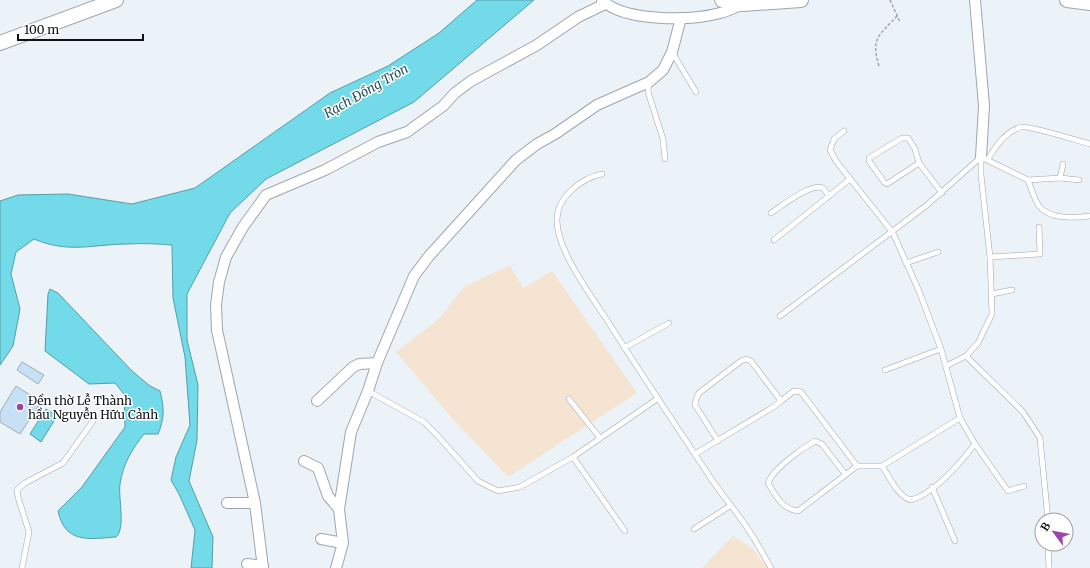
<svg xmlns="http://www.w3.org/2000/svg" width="1090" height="568" font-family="Merriweather,serif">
  <rect width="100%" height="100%" fill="#ebf2f8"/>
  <g fill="#f5e4d2">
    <path d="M 510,265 L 523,288 L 552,271 L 637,393 L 508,477 L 451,417 L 396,352 L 439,319 L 464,287 Z"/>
    <path d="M 733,536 L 753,549 L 768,568 L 702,568 Z"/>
  </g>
  <g fill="#73dae9" stroke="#559ea8">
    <path d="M 477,0 L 534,0 L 414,102 L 266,179 L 230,213 L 187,294 L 187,340 L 198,385 L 197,440 L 189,481 L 213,537 L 212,568 L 191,568 L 195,530 L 179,494 L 171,480 L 176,457 L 190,425 L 185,357 L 173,298 L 172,245 C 158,244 143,243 129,244 C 93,244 70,254 34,239 L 16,252 L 11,274 L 20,309 L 13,346 L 0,365 L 0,201 L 18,195 L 68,194 L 132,204 L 195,188 L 330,93 L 388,66 L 439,33 Z"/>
    <path d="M 50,289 L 58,293 L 132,371 L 150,386 L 160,391 C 164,407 165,418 158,434 L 144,434 C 132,449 123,464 120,484 C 118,498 126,528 116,537 C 89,539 65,544 58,511 L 82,487 L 125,427 L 124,394 L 115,383 L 89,384 L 45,351 L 48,294 Z"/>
    <path d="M 46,409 L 57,416 L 41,442 L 30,434 Z"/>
  </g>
  <g fill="#c6e1f5" stroke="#a5acb1">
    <path d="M 22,362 L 44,375 L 38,384 L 17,370 Z"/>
    <path d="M 16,386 L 41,402 L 20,434 L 0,422 L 0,412 Z"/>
  </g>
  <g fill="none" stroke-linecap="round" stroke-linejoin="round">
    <g stroke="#9fa6ab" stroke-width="6">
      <g id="lane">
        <path d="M 672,52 L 696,92"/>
        <path d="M 649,83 L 648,92 L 663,139 L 665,159"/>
        <path d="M 844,131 L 834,139 L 830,150 L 836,161 L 893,233 L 919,291 L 941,349 L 960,418"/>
        <path d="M 981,157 L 1028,180 C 1031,188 1034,199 1039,206 C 1050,220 1075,218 1090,216"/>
        <path d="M 988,159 C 996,146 1005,132 1021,127 C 1028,125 1079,141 1090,144"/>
        <path d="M 919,163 L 887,184 L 884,182 L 869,161 L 869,158 L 902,138 L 908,138 L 915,149 L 919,163 L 942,193"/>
        <path d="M 602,174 C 581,178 556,198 557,221 C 557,250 591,296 607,320 C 641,374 677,427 712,480 C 723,496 735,510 746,526 C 755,539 763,554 771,568"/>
        <path d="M 1060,178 L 1079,180"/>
        <path d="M 1028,180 L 1060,178 L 1063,164"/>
        <path d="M 771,213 C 782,206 810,183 823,188 L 829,196"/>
        <path d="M 774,240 L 850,179"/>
        <path d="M 990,257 L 1040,254 L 1039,227"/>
        <path d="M 906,263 L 938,252"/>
        <path d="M 992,294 L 1012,290"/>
        <path d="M 780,316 L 927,205 L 981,157"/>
        <path d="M 624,348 L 669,323"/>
        <path d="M 966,356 L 978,343 L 992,314 L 990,257 L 981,175 L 981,157"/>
        <path d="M 946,366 L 966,356 L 1023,412 L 1040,438 L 1048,520"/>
        <path d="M 885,370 L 941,349"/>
        <path d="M 368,391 L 424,422 L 437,435 L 478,481 L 498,491 L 520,487 L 573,457 L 657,399"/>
        <path d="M 569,399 L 600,438"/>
        <path d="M 781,401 L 794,391 L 801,392 L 857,466"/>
        <path d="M 975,444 L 1008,491 L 1024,486"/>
        <path d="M 695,454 L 775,406 L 781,401 L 751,361 L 746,359 L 741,361 L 699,393 L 696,399 L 695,405 L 718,441"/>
        <path d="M 573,457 L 625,531"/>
        <path d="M 845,474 L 822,444 L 815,441 C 801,449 774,468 768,483 C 776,496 782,509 798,511 L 857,466 L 882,466 L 960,418 L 975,444 C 961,462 934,494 911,500 C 898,497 889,476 882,466"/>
        <path d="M 932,487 L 955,541"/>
        <path d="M 694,529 L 730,506"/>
        <path d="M 1048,544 L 1049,568"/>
        <path d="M 22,568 L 29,532 L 18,497 L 17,490 L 25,483 L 63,463 L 93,421"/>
      </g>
    </g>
    <g stroke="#9fa6ab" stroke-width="12">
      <g id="street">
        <path d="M 602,0 C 624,22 691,21 720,13 C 728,11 736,7 743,4"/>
        <path d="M 975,0 L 984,106 L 981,157"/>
        <path d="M 317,401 L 353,367 L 359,364 L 377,363"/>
        <path d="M 304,461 L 318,468 L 328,496 L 339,509"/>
        <path d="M 227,503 L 255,503"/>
        <path d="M 321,539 L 343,543"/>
        <path d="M 247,564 L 263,566"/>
        <path d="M 263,568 L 255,503 L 217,330 L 216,305 L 219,282 L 226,257 L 243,227 L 266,195 L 325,170 L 378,142 L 407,132 L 443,106 L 455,93 L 471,81 L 537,45 L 578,17 L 605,4"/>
        <path d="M 336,568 L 343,543 L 339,509 L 351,432 L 368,391 L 377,363 L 414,276 L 429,256 L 516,160 L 537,144 L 555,134 L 597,105 L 649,82 L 663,70 L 672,52 L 681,18"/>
      </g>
    </g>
    <g stroke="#9fa6ab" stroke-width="16">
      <g id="secondary">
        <path d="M 722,0 L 743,4 L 801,0"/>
        <path d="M 1067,0 L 1090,3"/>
        <path d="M 0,43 L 116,0"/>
      </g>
    </g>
    <g stroke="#a0a6aa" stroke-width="1.5" stroke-dasharray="3 2" stroke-linecap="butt">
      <path d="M 890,0 L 900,22"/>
      <path d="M 879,66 C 870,37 880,35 898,15"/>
    </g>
    <use href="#lane" stroke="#fff" stroke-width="5"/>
    <use href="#street" stroke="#fff" stroke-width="10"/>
    <use href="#secondary" stroke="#fff" stroke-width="14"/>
  </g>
  <circle fill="#9b43af" stroke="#fff" stroke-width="1.5" cx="20" cy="407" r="4"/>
  <g text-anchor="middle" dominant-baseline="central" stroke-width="3" stroke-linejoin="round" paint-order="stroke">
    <g font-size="12" fill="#0e1112" stroke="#fff" text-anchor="start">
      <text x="28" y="400">Đền thờ Lễ Thành<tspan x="28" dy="14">hầu Nguyễn Hữu Cảnh</tspan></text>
    </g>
    <g font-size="13" font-style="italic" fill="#26545b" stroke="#fff">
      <text transform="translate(366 91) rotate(-30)">Rạch Đồng Tròn</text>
    </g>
  </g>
  <g transform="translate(1054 532) rotate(302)"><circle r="19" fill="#ffffff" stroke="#9fa0a0"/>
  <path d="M0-3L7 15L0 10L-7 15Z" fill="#9b43af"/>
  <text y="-6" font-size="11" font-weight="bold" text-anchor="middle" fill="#0e1112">B</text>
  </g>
  <path d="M18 34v6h125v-6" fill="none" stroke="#0e1112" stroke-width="2"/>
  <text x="24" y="34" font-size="12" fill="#0e1112" stroke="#ffffff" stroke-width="3" paint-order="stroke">100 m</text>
</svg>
